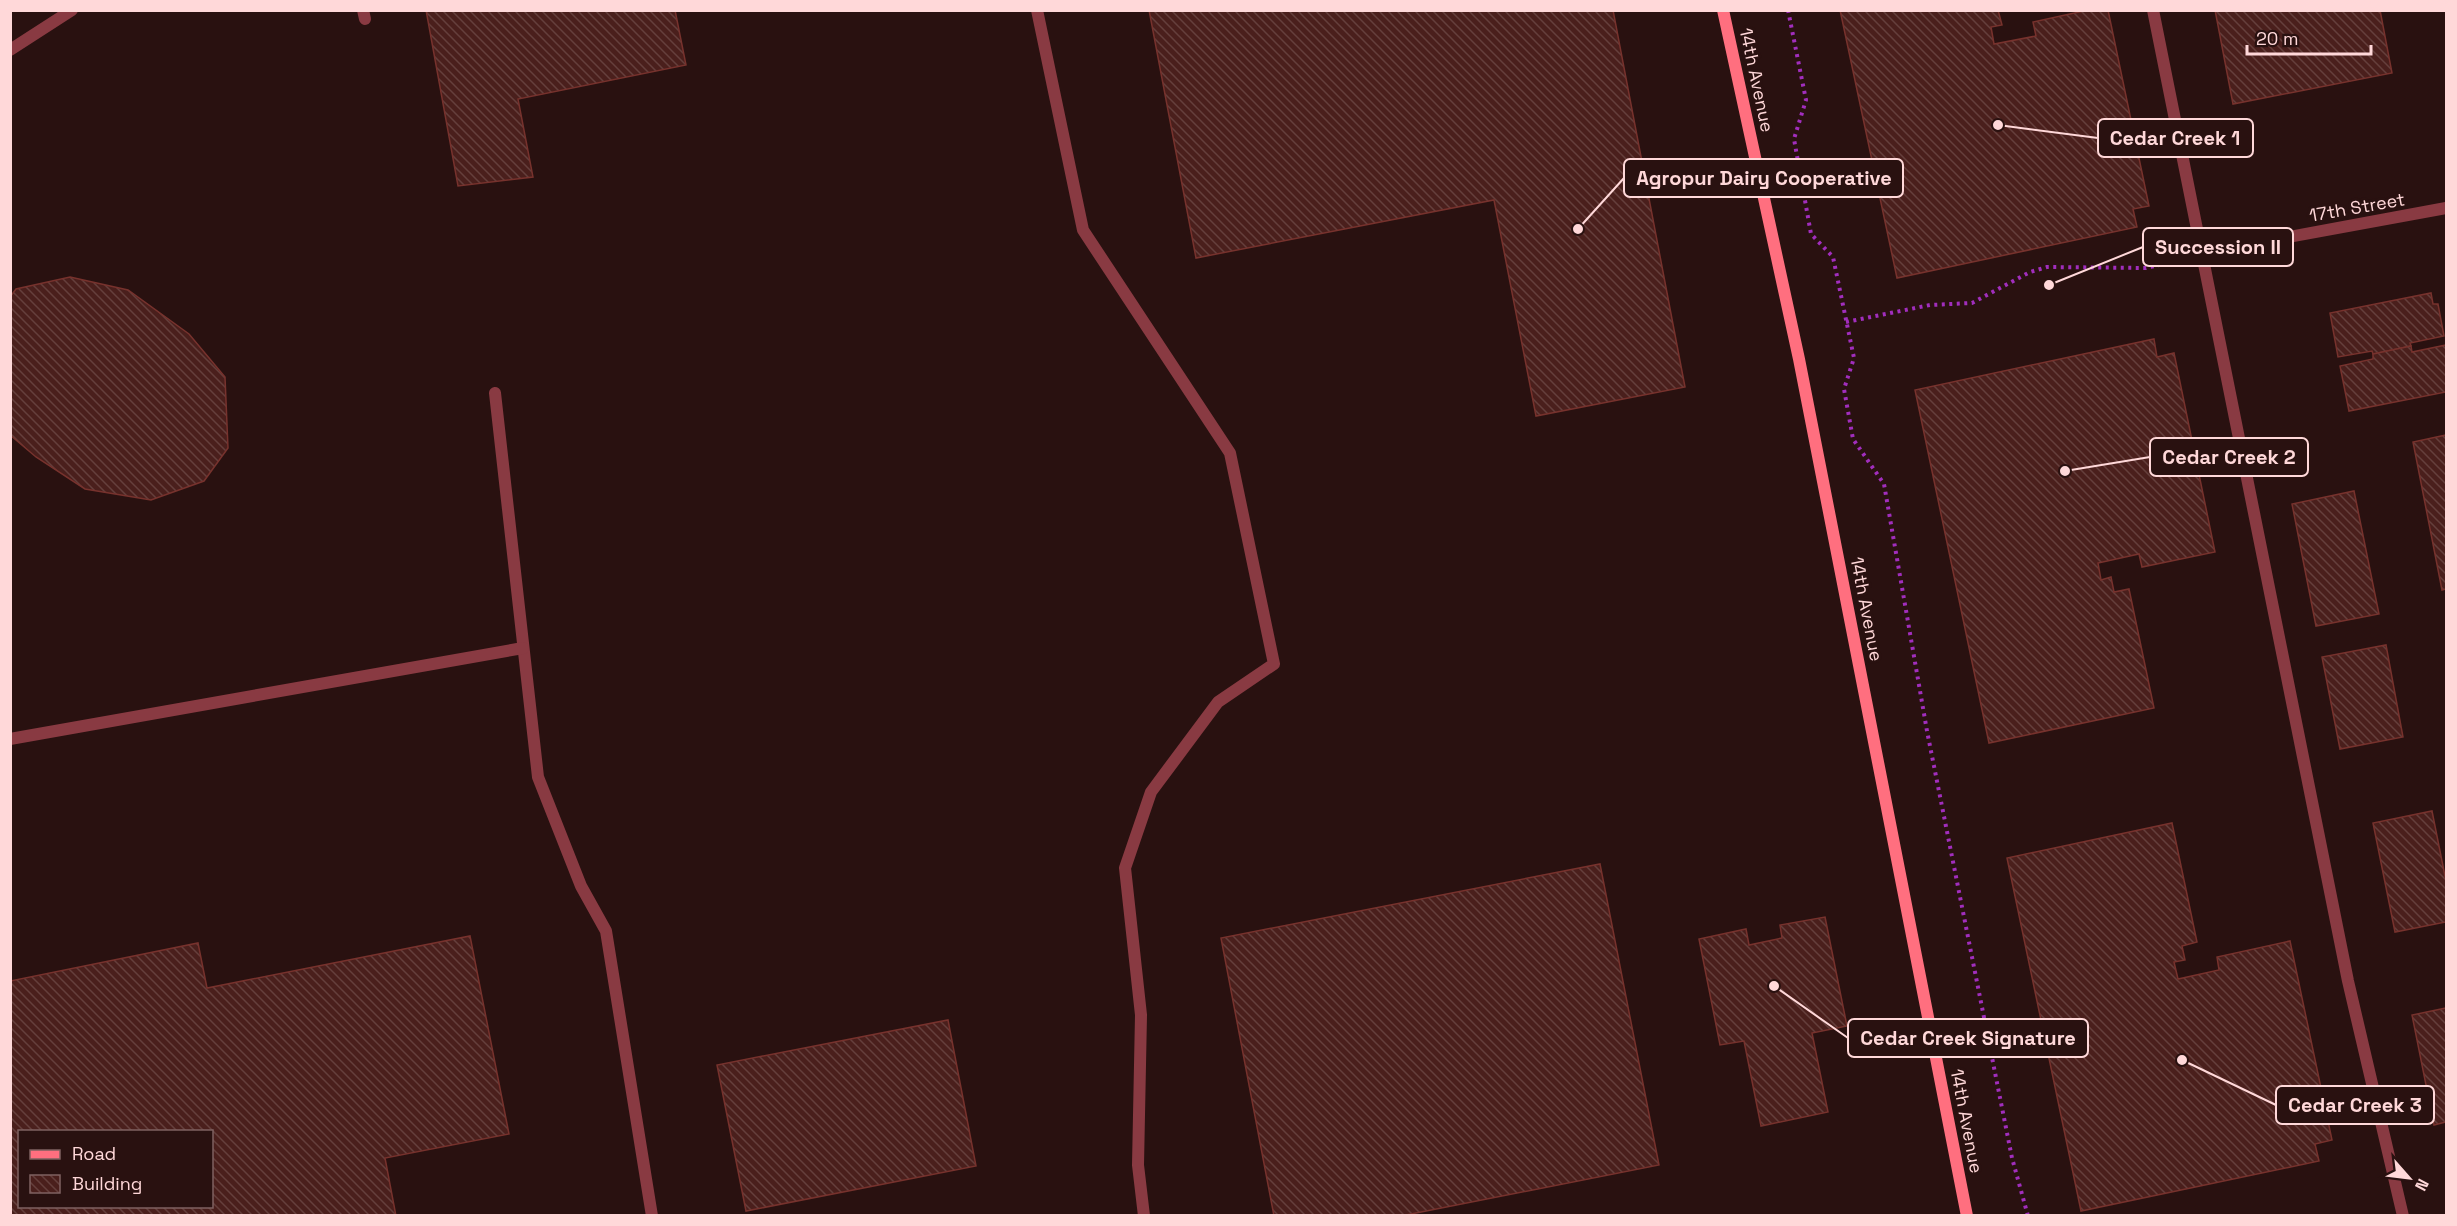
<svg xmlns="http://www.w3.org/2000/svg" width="2457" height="1226" font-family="'Space Grotesk',sans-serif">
  <defs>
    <pattern id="building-back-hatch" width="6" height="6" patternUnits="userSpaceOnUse" patternTransform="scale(1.5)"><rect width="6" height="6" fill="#4a1f1c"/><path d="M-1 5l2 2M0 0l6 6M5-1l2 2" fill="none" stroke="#653f3c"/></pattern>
  </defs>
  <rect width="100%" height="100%" fill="#291110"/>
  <g fill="url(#building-back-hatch)" stroke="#77322d" stroke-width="1.5" fill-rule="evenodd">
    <path d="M 426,10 L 675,10 L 686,65 L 518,99 L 533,177 L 458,186 Z"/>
    <path d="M 1149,10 L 1613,10 L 1685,387 L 1536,416 L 1494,200 L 1196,258 Z"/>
    <path d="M 1840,10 L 1998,10 L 2002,25 L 1991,27 L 1994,44 L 2036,36 L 2033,22 L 2088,10 L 2108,10 L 2149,206 L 2133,209 L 2137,227 L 1897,278 Z"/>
    <path d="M 2215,10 L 2380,10 L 2392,73 L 2233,104 Z"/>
    <path d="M 70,277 L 128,290 L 189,334 L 225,377 L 228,448 L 204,481 L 151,500 L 85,489 L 36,457 L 10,435 L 10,297 L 16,289 Z"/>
    <path d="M 2431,293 L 2433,304 L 2438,304 L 2444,336 L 2410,343 L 2411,346 L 2373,354 L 2372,351 L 2338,357 L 2330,313 Z"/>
    <path d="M 2154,339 L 2157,357 L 2174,353 L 2215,552 L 2142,567 L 2139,554 L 2098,563 L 2101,580 L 2111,577 L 2114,592 L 2129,589 L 2154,708 L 1989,743 L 1915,390 Z"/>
    <path d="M 2446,345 L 2446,392 L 2349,411 L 2340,366 L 2373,359 L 2373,354 L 2411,346 L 2412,352 Z"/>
    <path d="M 2446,435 L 2446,589 L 2442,590 L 2413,442 Z"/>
    <path d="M 2354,491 L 2379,614 L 2316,626 L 2292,504 Z"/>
    <path d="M 2386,645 L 2403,737 L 2340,749 L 2322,657 Z"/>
    <path d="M 2432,811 L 2446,881 L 2446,922 L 2395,932 L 2373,823 Z"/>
    <path d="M 2172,823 L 2197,942 L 2182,946 L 2185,960 L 2174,962 L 2178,979 L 2219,970 L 2217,957 L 2290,941 L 2332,1140 L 2315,1144 L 2319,1161 L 2081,1211 L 2007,858 Z"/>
    <path d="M 1600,864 L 1659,1165 L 1401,1216 L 1274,1216 L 1221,938 Z"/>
    <path d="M 1825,917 L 1847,1026 L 1812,1033 L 1828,1112 L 1761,1126 L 1744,1041 L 1720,1045 L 1699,939 L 1746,929 L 1749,945 L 1782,938 L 1780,925 Z"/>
    <path d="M 470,936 L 509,1134 L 385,1158 L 396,1216 L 10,1216 L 10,981 L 198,943 L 207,988 ZM 20,1132 L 212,1132 L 212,1206 L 20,1206 Z"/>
    <path d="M 2446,1008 L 2446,1122 L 2434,1125 L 2412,1015 Z"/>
    <path d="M 948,1020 L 976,1166 L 746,1211 L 717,1065 Z"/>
  </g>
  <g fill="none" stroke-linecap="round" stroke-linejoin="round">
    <g stroke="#a12ebd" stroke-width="4" stroke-dasharray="3 4.5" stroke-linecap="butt">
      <path d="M 1788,10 L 1806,100 L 1794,139 L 1811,234 L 1833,257 L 1854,358 L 1844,389 L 1853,439 L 1884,484 L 1927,731 L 2012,1158 L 2028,1216"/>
      <path d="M 1846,322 L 1930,305 L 1972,303 L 2030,272 L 2047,267 L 2146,268 L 2176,261"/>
    </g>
    <g stroke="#893a42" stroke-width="12">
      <path d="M 1037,10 L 1083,230 L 1230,453 L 1274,664 L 1218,702 L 1151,792 L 1125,868 L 1141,1015 L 1138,1165 L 1144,1216"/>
      <path d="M 2153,10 L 2348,981 L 2403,1216"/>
      <path d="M 495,393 L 538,777 L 581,886 L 606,931 L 652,1216"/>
      <path d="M 10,739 L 523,648"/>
    </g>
    <g stroke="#893a42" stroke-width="12">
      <path d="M 363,10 L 365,19"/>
      <path d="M 10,50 L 72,10"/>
      <path d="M 2202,253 L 2446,208"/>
    </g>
    <path stroke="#ff6f7f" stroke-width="12" d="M 1723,10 L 1799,359 L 1967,1216"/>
  </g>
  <g text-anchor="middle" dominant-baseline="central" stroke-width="6" stroke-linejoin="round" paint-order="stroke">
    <g font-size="18" fill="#ffd8d9" stroke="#291110">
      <text transform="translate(1757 80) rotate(78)">14th Avenue</text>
      <text transform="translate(2357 207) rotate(-10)">17th Street</text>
      <text transform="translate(1867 609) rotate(79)">14th Avenue</text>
      <text transform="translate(1967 1121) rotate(79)">14th Avenue</text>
    </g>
  </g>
  <path fill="none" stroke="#ffd8d9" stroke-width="2" d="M1998 125L2098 138M1578 229L1624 178M2049 285L2143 247M2065 471L2150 457M1774 986L1848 1038M2182 1060L2276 1105"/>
  <g fill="#ffd8d9" stroke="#291110" stroke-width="2">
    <circle cx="1998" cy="125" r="6"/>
    <circle cx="1578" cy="229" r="6"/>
    <circle cx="2049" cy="285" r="6"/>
    <circle cx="2065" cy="471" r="6"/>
    <circle cx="1774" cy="986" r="6"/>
    <circle cx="2182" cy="1060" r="6"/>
  </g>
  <g fill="#291110" stroke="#ffd8d9" stroke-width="2">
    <rect x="2098" y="119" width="155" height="38" rx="6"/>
    <rect x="1624" y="159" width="279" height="38" rx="6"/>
    <rect x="2143" y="228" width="150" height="38" rx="6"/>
    <rect x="2150" y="438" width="158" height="38" rx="6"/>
    <rect x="1848" y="1019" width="240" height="38" rx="6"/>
    <rect x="2276" y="1086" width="158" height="38" rx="6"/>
  </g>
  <g font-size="20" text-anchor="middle" font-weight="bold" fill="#ffd8d9">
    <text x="2175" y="145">Cedar Creek 1</text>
    <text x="1764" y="185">Agropur Dairy Cooperative</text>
    <text x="2218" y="254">Succession II</text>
    <text x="2229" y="464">Cedar Creek 2</text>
    <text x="1968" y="1045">Cedar Creek Signature</text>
    <text x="2355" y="1112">Cedar Creek 3</text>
  </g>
  <rect width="2457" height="1226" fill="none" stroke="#ffd8d9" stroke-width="24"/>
  <rect x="18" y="1130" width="195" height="78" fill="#291110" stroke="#7f6160" stroke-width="1.5"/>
  <rect x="30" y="1150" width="30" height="9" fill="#ff6f7f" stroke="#7f6160" stroke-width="1.5"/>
  <text x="72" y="1160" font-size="18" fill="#ffd8d9">Road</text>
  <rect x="30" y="1175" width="30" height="18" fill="url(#building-back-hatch)" stroke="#7f6160" stroke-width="1.5"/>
  <text x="72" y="1190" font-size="18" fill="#ffd8d9">Building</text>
  <g transform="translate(2409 1178) rotate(118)" stroke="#291110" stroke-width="4.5" paint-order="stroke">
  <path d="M0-4.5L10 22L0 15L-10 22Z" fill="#ffd8d9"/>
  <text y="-9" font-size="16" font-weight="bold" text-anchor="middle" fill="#ffd8d9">N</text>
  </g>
  <path d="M2247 45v9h124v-9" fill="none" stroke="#ffd8d9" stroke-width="3"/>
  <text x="2256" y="45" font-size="18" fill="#ffd8d9" stroke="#291110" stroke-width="4.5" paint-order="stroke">20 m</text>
</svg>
